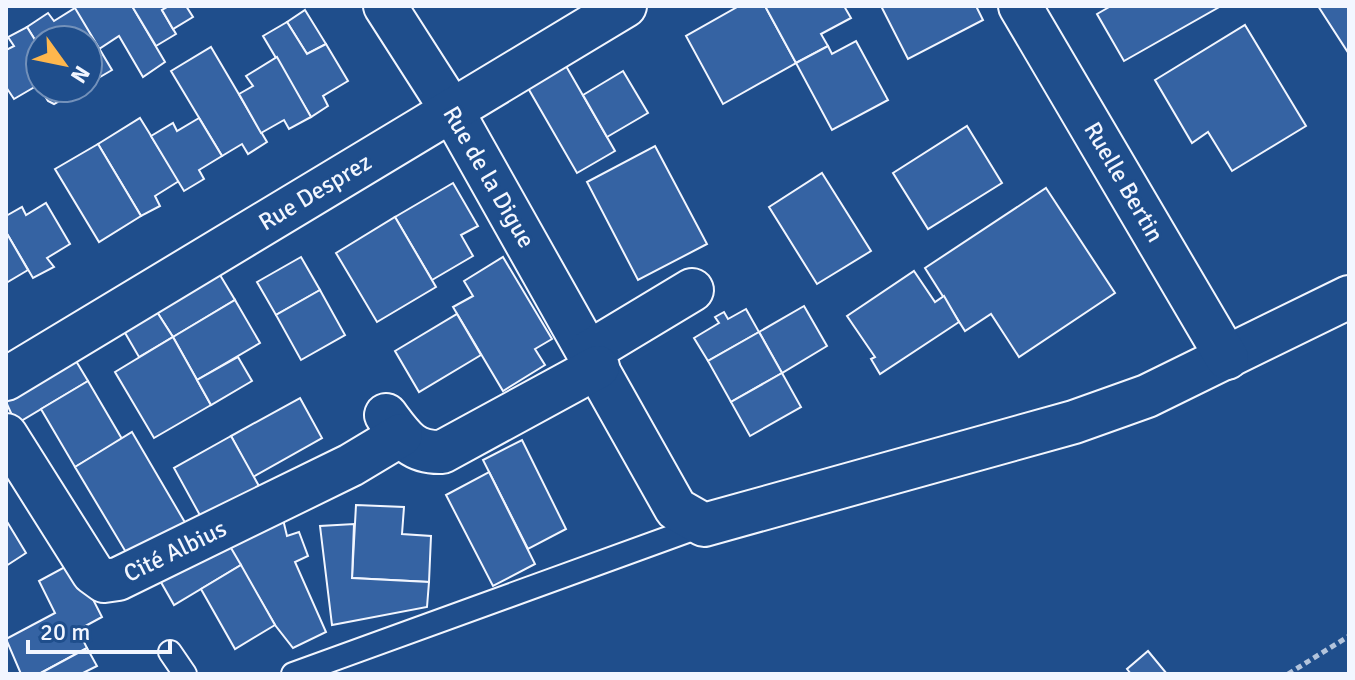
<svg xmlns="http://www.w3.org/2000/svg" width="1355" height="680" font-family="Signika,sans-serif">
  <rect width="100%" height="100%" fill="#1f4e8c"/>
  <g fill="#3563a3" stroke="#f2f6ff" stroke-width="2">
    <path d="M 73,6 L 132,6 L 165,62 L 143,77 L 119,36 L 99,49 Z"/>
    <path d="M 132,6 L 169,6 L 162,10 L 176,34 L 156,46 Z"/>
    <path d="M 169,6 L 186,6 L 193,17 L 173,29 L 162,10 Z"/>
    <path d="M 739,6 L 765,6 L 796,63 L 723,104 L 686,36 Z"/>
    <path d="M 765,6 L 844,6 L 851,18 L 821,34 L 828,46 L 796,63 Z"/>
    <path d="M 881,6 L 976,6 L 983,20 L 908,59 Z"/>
    <path d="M 1111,6 L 1221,6 L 1124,61 L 1097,14 Z"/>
    <path d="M 1318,6 L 1349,6 L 1349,54 Z"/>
    <path d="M 75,8 L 112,70 L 88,84 L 88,40 L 40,40 L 40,48 L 27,27 L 48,13 L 54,21 Z"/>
    <path d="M 305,10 L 326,44 L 307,54 L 287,22 Z"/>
    <path d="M 287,22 L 307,54 L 326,44 L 348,81 L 323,96 L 328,106 L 311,117 L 263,36 Z"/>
    <path d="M 1245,25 L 1306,126 L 1232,171 L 1208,132 L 1192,143 L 1155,80 Z"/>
    <path d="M 27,27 L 40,48 L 40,88 L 64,88 L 68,96 L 54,104 L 48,101 L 38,85 L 14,99 L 6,87 L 6,50 L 14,46 L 8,37 Z"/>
    <path d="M 856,41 L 888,100 L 832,130 L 796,63 L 828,46 L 832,54 Z"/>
    <path d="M 211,47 L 267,142 L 248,154 L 242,144 L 222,156 L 171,71 Z"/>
    <path d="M 277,57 L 311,117 L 289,129 L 284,120 L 261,133 L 239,94 L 253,86 L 246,76 Z"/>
    <path d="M 566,66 L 615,151 L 577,173 L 528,88 Z"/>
    <path d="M 623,71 L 648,113 L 607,137 L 583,95 Z"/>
    <path d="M 140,118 L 179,181 L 155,196 L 160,206 L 141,216 L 98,144 Z"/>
    <path d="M 199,118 L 222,156 L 199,170 L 204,179 L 184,191 L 151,136 L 173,123 L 177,131 Z"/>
    <path d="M 967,126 L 1002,183 L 928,229 L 893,173 Z"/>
    <path d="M 98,144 L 141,216 L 99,242 L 55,169 Z"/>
    <path d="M 655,146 L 707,244 L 638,280 L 587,182 Z"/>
    <path d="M 822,173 L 871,251 L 817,284 L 769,207 Z"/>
    <path d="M 453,183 L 478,226 L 461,235 L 473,256 L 432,280 L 395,217 Z"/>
    <path d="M 1046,188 L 1115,293 L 1019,357 L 991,314 L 965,331 L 925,268 Z"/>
    <path d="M 46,203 L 70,244 L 47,258 L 54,267 L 33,278 L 6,232 L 6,216 L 22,207 L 26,215 Z"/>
    <path d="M 395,217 L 436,287 L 377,322 L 336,253 Z"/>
    <path d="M 6,232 L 28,270 L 6,283 Z"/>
    <path d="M 301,257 L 320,290 L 276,315 L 257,282 Z"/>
    <path d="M 503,257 L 552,339 L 535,349 L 545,365 L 503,391 L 453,307 L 473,296 L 464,281 Z"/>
    <path d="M 914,271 L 935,302 L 944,296 L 959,322 L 880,374 L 871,359 L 875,357 L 847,316 Z"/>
    <path d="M 220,275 L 235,300 L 173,337 L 157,312 Z"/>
    <path d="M 320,290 L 345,335 L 301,360 L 276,315 Z"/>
    <path d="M 235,300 L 260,343 L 197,380 L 173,337 Z"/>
    <path d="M 804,306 L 827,346 L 782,373 L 759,332 Z"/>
    <path d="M 746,309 L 759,332 L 708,361 L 694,338 L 719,323 L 715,317 L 724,312 L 728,319 Z"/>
    <path d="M 157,312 L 173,337 L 139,357 L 124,331 Z"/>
    <path d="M 457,314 L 481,355 L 419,392 L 395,351 Z"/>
    <path d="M 759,332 L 782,373 L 731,402 L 708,361 Z"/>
    <path d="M 173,337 L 211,405 L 154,438 L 115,372 Z"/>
    <path d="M 238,357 L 252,381 L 211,405 L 197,380 Z"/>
    <path d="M 76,361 L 88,381 L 16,424 L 6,402 Z"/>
    <path d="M 782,373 L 801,407 L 750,436 L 731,402 Z"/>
    <path d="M 88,381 L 122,439 L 75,467 L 41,409 Z"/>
    <path d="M 300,398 L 322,438 L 253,477 L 231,436 Z"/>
    <path d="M 132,432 L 190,531 L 133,564 L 75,467 Z"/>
    <path d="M 231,436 L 264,495 L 207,528 L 174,468 Z"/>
    <path d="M 522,440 L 566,529 L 528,549 L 483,460 Z"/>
    <path d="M 489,472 L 535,564 L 493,586 L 446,495 Z"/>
    <path d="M 356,505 L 404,507 L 402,534 L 431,536 L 429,582 L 352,578 Z"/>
    <path d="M 281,511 L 287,536 L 299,532 L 308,556 L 295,562 L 326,632 L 293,648 L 275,625 L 230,548 L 242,542 L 236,531 Z"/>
    <path d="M 6,520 L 26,553 L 6,566 Z"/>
    <path d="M 354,524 L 352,578 L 429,582 L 427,607 L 332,625 L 320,526 Z"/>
    <path d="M 221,531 L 241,565 L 174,605 L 154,570 Z"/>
    <path d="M 74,562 L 102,617 L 78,630 L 87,648 L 39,674 L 21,674 L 6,639 L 55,613 L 39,581 Z"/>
    <path d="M 241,565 L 275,625 L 235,649 L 201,589 Z"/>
    <path d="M 87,648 L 97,666 L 81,674 L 39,674 Z"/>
    <path d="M 1148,651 L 1167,674 L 1131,674 L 1127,669 Z"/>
  </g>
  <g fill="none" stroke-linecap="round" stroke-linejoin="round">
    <g stroke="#f2f6ff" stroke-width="26">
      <g id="service">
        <path d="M 170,652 L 185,674"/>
        <path d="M 293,674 L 704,525"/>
      </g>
    </g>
    <g stroke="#f2f6ff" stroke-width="46">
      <g id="minor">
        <path d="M 385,6 L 451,109 L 676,509 L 704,525 L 1074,422 L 1147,396 L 1349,297"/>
        <path d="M 1020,6 L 1227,358"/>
        <path d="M 589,352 L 692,290"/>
        <path d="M 6,379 L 625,6"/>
        <path d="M 386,415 C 403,438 412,453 442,452 L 598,367"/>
        <path d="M 6,435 L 93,573 L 104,581 L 118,579 L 351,465 L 401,435"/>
      </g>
    </g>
    <path stroke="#b3c4dc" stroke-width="5" stroke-dasharray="6 4" stroke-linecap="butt" d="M 1288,674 L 1349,636"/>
    <use href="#service" stroke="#1f4e8c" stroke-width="22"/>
    <use href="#minor" stroke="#1f4e8c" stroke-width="42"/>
  </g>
  <g text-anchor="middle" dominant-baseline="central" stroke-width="6" stroke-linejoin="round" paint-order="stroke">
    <g font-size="24" fill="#f2f6ff" stroke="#1f4e8c">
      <text transform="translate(489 177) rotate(60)">Rue de la Digue</text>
      <text transform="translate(1124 182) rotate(60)">Ruelle Bertin</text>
      <text transform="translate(315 192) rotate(-31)">Rue Desprez</text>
      <text transform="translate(175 551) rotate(-26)">Cité Albius</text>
    </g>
  </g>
  <rect width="1355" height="680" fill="none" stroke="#f2f6ff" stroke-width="16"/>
  <g transform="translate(64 64) rotate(123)"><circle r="38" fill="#1f4e8c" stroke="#7391ba" stroke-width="2"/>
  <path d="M0-6L14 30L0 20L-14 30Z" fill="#ffb74d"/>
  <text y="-12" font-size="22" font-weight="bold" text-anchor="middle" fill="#f2f6ff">N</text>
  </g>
  <path d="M28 640v12h142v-12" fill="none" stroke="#f2f6ff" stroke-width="4"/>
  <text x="40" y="640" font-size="24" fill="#f2f6ff" stroke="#1f4e8c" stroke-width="6" paint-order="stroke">20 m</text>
</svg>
